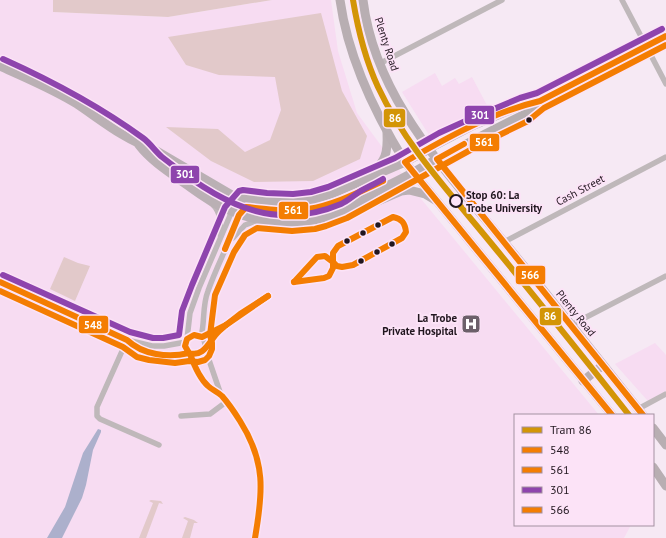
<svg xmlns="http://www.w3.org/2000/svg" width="666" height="538" font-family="'PT Sans',sans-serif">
  <rect width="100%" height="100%" fill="#f6e9f4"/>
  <g fill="#f7dcf2">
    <path d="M 0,0 L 53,0 L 53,12 L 168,17 L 272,0 L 331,0 L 338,51 L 357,113 L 417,194 L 599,415 L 515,415 L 515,525 L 631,525 L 624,538 L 0,538 Z"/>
    <path d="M 435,73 L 442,86 L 455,78 L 459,84 L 472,77 L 490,111 L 450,128 L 436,137 L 429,135 L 402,92 Z"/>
    <path d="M 655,343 L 666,355 L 666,391 L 648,401 L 615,364 Z"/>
  </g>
  <g fill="#e2c9ca">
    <path d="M 53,0 L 272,0 L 168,17 L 53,12 Z"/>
    <path d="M 321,13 L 342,91 L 367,136 L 360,159 L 313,181 L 254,182 L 211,161 L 166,127 L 218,129 L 245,152 L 270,140 L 281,110 L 275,77 L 219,75 L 186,65 L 168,37 Z"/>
    <path d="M 64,257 L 78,263 L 90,266 L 75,301 L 50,289 Z"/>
    <path d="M 151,500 L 161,501 L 163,504 L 159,503 L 146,538 L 139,538 L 153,503 L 149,501 Z"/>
    <path d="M 185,517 L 194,520 L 198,523 L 194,523 L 190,538 L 182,538 L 188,521 L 183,518 Z"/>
  </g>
  <path fill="#acb0cc" d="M 98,429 L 101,430 L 101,432 L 93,450 L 86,485 L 82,498 L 62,538 L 47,538 L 65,507 L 83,453 Z"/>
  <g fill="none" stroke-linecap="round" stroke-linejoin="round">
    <g stroke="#bfb8ba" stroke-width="5.5">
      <path d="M 622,0 L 666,84"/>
      <path d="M 379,64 L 502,0"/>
      <path d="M 212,204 C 221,212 221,224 220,235"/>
      <path d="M 233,238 L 245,225 L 256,221"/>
      <path d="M 504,242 L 666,157"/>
      <path d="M 0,282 L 127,340 L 152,346 L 164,346 L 186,342"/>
      <path d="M 571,325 L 666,276"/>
      <circle cx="195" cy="345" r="10"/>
      <path d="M 201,337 C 205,322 202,306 208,291 C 219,259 236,233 243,198"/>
      <path d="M 187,339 L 190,313 L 199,288 L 232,211 L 243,198"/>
      <path d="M 127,340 L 97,407 L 97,416 L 100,419 L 159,445"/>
      <path d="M 127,340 C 140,353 149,353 167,354 C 175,355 181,355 189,353"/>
      <path d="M 203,351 L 209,360 L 221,395"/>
      <path d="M 190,354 C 194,365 200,378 208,386 C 213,390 219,392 223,397 C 263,448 268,474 255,538"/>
      <path d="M 638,409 L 666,394"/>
      <path d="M 181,416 L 210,414 L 226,402"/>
    </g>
    <g stroke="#b5aeb1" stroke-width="8">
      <path d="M 429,149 L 473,126 L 523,105 L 540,101"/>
      <path d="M 437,159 L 486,133 L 524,114 L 540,101 L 666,36"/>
    </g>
    <g stroke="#bab0b4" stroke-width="9">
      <path d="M 0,66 C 26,78 53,89 77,104 C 101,120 125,140 153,149 L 235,197 L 280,202 L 313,200 L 331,194 L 405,162"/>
      <path d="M 139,145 C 152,162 172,174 190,187 C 201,195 214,204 226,209 C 266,227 311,227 350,208 C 355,206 358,202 363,199 C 379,189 397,182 414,172"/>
      <path d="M 370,176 C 386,160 388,154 387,132"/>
      <path d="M 352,208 L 366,206 L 401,191 L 409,190 L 425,194 L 435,200"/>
    </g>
    <g stroke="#b8aeb2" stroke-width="9">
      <path d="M 340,0 C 348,58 374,112 405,162 L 612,415"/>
      <path d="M 363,0 C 375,98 445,169 504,242 C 551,299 597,357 643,415"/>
      <path d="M 405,162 L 429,149"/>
      <path d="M 414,172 L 437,159"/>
      <path d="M 583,381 L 603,365"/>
      <path d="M 653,428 L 666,445"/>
      <path d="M 653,467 L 666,486"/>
    </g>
    <g stroke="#fce3f7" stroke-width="9">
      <g id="bus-1">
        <path d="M 393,217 C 402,219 405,223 406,232 L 402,238 L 353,265 L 342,267 L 337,266 L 333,262 L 333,253 L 338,246 Z"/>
        <path d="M 0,282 L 127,340 C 143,355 168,358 189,353"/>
        <path d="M 294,282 L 317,257 L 325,256 L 333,262"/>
        <path d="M 294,282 L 324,278 L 329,276 L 333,268 L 333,262"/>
        <path d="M 226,325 C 222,329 217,332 214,337 C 207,346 202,357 189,353 L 185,346 L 187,339 L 194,335 L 202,337 Z"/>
        <path d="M 226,325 L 240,314 L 268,296"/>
        <path d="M 226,325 L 268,296"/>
        <path d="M 190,354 C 194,365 199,378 208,386 C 212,390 218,392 222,396 C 229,404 235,413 240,421 C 266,462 263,492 255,538"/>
      </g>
    </g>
    <g stroke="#fce3f7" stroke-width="9">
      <g id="bus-2">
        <path d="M 225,249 L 239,215 L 246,207 C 267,209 288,212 308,209 C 334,205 359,192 383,181"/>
        <path d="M 0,291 L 123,347 L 137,357 L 149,360 L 175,363 L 189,361 L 198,362 L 205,360 L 209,356 L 212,349 L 212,343 L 210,335 L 215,295 L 234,252 L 245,235 L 257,228 L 292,231 L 315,229 L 326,226 L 347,218 L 485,142 L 528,121 L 544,108 L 666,45"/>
      </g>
    </g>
    <g stroke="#fce3f7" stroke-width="9">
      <g id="bus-3">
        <path d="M 3,59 C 52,81 99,106 143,138 C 150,143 155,151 162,157 C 217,200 270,234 341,204 C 348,201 353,196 359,192 C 367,187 375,184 383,179"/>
        <path d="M 3,275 L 130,332 L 153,338 L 163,338 L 179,335 L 182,311 L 192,285 L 225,207 L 239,191 L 243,190 L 267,193 L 293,194 L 311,192 L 328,187 L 395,158 L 439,133 L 470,119 L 520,98 L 537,93 L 662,29"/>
      </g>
    </g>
    <g stroke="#fce3f7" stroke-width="9">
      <g id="bus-4">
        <path d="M 464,144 L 437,159 L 643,415"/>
        <path d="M 612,415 L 405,162 C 446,138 493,112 540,101 L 666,36"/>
      </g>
    </g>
    <use href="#bus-1" stroke="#f47d02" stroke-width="6"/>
    <use href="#bus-2" stroke="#f47d02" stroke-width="6"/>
    <use href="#bus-3" stroke="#8e44ad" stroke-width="6"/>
    <use href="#bus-4" stroke="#f47d02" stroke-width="6"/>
    <g stroke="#fce3f7" stroke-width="9">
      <path id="tram-1" d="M 353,0 C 358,30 365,59 378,87 C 406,147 453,196 495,248 C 540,303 585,359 629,415"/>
    </g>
    <use href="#tram-1" stroke="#d39506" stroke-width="6"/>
  </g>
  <defs>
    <g id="hospital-square" transform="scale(1)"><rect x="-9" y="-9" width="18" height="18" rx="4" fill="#6c606a" stroke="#fce3f7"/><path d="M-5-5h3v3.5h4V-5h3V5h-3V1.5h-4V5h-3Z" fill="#fff"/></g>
  </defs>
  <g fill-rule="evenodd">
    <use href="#hospital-square" x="471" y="324"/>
  </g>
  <g fill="#21161f" stroke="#fce3f7" stroke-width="1.5">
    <circle cx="529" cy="120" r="3.5"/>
    <circle cx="378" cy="225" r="3.5"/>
    <circle cx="363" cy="233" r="3.5"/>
    <circle cx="347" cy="241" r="3.5"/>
    <circle cx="392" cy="244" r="3.5"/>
    <circle cx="377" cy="252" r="3.5"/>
    <circle cx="361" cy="261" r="3.5"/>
  </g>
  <circle fill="#fce3f7" stroke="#21161f" stroke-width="2" cx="456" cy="201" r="6"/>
  <g text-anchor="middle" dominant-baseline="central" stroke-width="4" stroke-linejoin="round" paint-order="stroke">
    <g font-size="11" fill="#21161f" stroke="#fce3f7">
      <text transform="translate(387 44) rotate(72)">Plenty Road</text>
      <text transform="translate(580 190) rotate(-28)">Cash Street</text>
      <text transform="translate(576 313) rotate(51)">Plenty Road</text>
    </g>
    <g font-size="11" font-weight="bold" fill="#21161f" stroke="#fce3f7" text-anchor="start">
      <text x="466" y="195">Stop 60: La<tspan x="466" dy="13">Trobe University</tspan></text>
    </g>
    <g font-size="11" font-weight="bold" fill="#21161f" stroke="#fce3f7" text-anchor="end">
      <text x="457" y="318">La Trobe<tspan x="457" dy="13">Private Hospital</tspan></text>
    </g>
  </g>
  <g stroke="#fce3f7" stroke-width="1.5">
    <rect x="464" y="105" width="31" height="20" rx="4" fill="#8e44ad"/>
    <rect x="383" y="108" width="23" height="20" rx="4" fill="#d39506"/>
    <rect x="469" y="133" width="31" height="19" rx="4" fill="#f47d02"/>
    <rect x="170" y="165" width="30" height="19" rx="4" fill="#8e44ad"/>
    <rect x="278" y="201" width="31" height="19" rx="4" fill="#f47d02"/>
    <rect x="515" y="265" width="31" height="20" rx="4" fill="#f47d02"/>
    <rect x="539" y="307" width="23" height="19" rx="4" fill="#d39506"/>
    <rect x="78" y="315" width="31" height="19" rx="4" fill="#f47d02"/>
  </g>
  <g font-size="11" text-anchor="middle" font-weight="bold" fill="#fff">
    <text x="480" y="119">301</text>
    <text x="395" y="122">86</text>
    <text x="484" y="146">561</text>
    <text x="185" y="178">301</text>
    <text x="293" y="214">561</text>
    <text x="530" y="279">566</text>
    <text x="550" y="320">86</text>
    <text x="93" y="329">548</text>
  </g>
  <rect x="514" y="414" width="140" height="112" fill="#fce3f7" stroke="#a491a1"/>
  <rect x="522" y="427" width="20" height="6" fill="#d39506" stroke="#a491a1"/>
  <text x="550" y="434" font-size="12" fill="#21161f">Tram 86</text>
  <rect x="522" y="447" width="20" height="6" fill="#f47d02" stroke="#a491a1"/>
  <text x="550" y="454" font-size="12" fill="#21161f">548</text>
  <rect x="522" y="467" width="20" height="6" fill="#f47d02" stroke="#a491a1"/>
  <text x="550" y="474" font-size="12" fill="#21161f">561</text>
  <rect x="522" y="487" width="20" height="6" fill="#8e44ad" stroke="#a491a1"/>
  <text x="550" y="494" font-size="12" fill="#21161f">301</text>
  <rect x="522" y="507" width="20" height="6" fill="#f47d02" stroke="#a491a1"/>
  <text x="550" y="514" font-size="12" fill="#21161f">566</text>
</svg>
